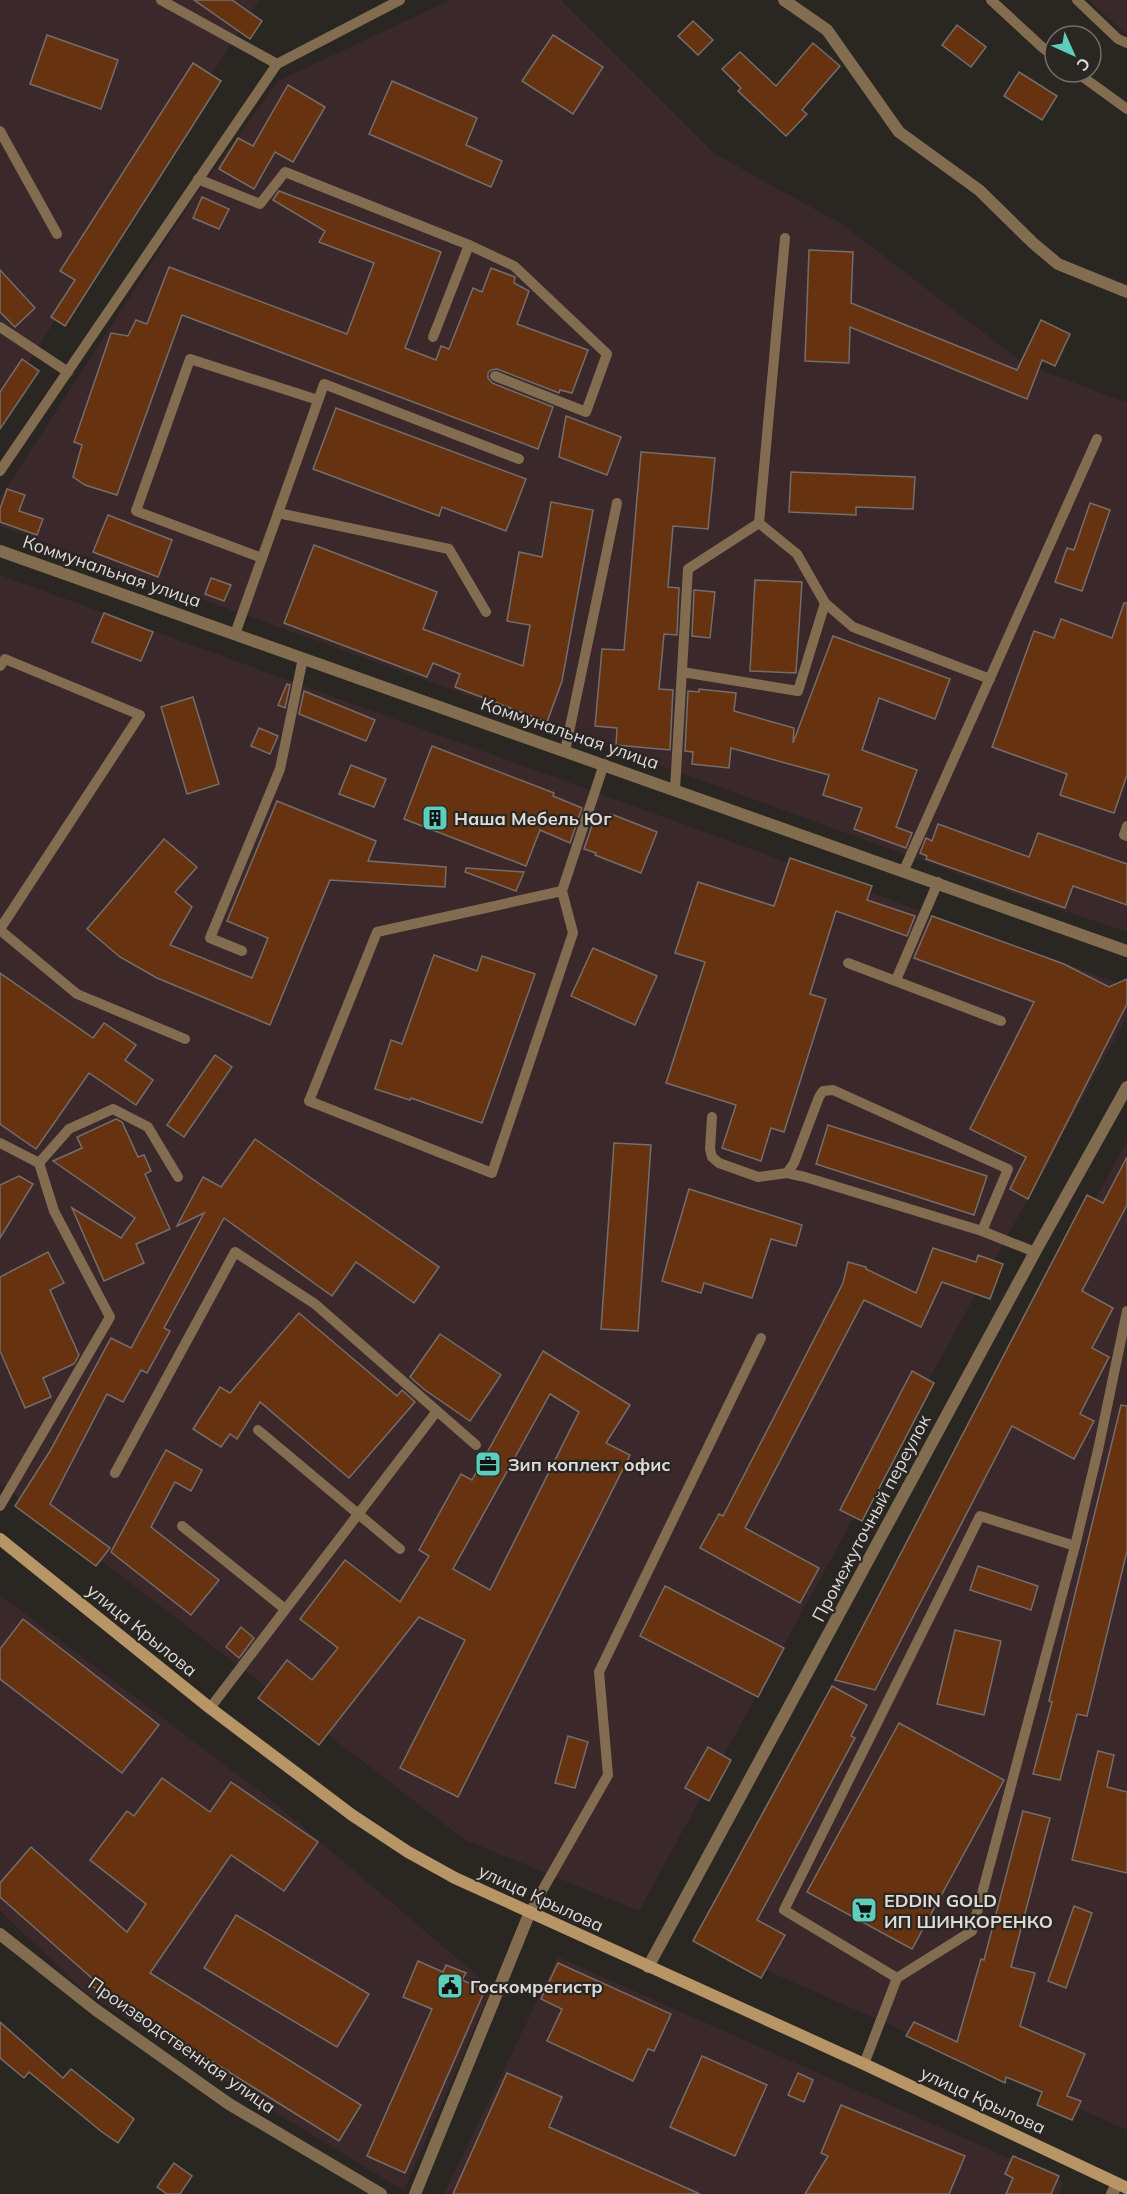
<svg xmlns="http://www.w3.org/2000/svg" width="1127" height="2194" font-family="Mulish,sans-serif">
  <rect width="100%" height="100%" fill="#2a2622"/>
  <g fill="#3b282b">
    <path d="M 0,0 L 259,0 L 0,407 Z"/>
    <path d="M 450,0 L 561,0 L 715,154 L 842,224 L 1023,363 L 1127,403 L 1127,932 L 1017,895 L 0,526 L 0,498 L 194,197 L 278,81 Z"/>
    <path d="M 1089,0 L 1127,0 L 1127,34 Z"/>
    <path d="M 0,575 L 1127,986 L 1127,1017 L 639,1911 L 465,1840 L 0,1483 Z"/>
    <path d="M 1127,1141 L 1127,2130 L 693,1938 Z"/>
    <path d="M 0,1595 L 270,1799 L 492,1988 L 404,2191 L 224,2081 L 85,1992 L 0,1911 Z"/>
    <path d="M 558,1957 L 1063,2182 L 1059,2194 L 444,2194 Z"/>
  </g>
  <g fill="#66320f" stroke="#746e6b" stroke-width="1.5" fill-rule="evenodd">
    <path d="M 194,0 L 232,0 L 262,21 L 250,39 Z"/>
    <path d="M 693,21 L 713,40 L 698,55 L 678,36 Z"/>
    <path d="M 957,25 L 986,47 L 971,67 L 942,45 Z"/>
    <path d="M 47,35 L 118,60 L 101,109 L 30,84 Z"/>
    <path d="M 553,35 L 603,67 L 573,114 L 522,81 Z"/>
    <path d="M 813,43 L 840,66 L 802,110 L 807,114 L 786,136 L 738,91 L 741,88 L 722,69 L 740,52 L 776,86 Z"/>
    <path d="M 193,63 L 221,81 L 65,326 L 51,317 L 75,280 L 60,271 Z"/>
    <path d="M 1019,72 L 1057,96 L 1042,120 L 1004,96 Z"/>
    <path d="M 392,81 L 477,118 L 466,145 L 502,161 L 491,187 L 369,134 Z"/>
    <path d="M 288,85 L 325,107 L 293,162 L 275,152 L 254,189 L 219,169 L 238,138 L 253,146 Z"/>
    <path d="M 279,191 L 441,252 L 405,348 L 436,360 L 441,346 L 449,349 L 473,288 L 482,292 L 491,268 L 515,277 L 514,283 L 529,291 L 517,324 L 588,350 L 572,393 L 560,390 L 559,393 L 497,369 L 491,370 L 488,373 L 488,378 L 492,383 L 553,407 L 538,449 L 182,315 L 117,495 L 85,485 L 73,477 L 82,445 L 74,442 L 111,333 L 128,336 L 136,320 L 147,324 L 169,267 L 347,334 L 374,263 L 319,242 L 325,231 L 273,200 Z"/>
    <path d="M 202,197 L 229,209 L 219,229 L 193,218 Z"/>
    <path d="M 809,250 L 853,252 L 851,303 L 1017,370 L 1041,320 L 1070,334 L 1055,366 L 1042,360 L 1027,399 L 850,327 L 849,363 L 805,361 Z"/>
    <path d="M 0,270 L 35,308 L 15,327 L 0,312 Z"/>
    <path d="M 22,359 L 39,371 L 0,429 L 0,392 Z"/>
    <path d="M 336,408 L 526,479 L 506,531 L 442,507 L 439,516 L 313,469 Z"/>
    <path d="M 566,416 L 621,437 L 607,475 L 559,457 Z"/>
    <path d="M 641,452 L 715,458 L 708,529 L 673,526 L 668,587 L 679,588 L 677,635 L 664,634 L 659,689 L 673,690 L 670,750 L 616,745 L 617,728 L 595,726 L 602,649 L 624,650 Z"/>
    <path d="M 791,472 L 915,477 L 913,509 L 856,507 L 856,515 L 789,512 Z"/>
    <path d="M 7,489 L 25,495 L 19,511 L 43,519 L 37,535 L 0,522 L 0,509 Z"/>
    <path d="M 551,502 L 593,510 L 562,681 L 547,722 L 455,687 L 460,674 L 433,663 L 427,677 L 284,623 L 314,545 L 437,592 L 423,629 L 523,666 L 530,625 L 507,621 L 519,552 L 542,557 Z"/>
    <path d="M 1090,503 L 1110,510 L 1082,591 L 1055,582 L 1067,548 L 1074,550 Z"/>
    <path d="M 108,515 L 172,540 L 158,577 L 93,552 Z"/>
    <path d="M 211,578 L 231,585 L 224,601 L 205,594 Z"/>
    <path d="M 755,580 L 802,582 L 796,673 L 750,671 Z"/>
    <path d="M 694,590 L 715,592 L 710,638 L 692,636 Z"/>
    <path d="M 1124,603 L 1127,603 L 1127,775 L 1114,813 L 1060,795 L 1067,774 L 992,747 L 1034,631 L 1054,638 L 1061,619 L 1112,638 Z"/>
    <path d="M 104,613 L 153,632 L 141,661 L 92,642 Z"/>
    <path d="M 833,636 L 950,679 L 935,719 L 879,698 L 862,750 L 917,770 L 896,827 L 912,833 L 906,848 L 854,829 L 862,808 L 823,795 L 829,775 L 731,748 L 729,768 L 692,764 L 693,752 L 685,751 L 688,691 L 699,692 L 699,689 L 736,693 L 734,711 L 794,728 L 793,743 Z"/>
    <path d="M 287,684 L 290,685 L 285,708 L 278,705 Z"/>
    <path d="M 304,691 L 375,720 L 366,741 L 299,714 Z"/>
    <path d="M 193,697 L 219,784 L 187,794 L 161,707 Z"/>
    <path d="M 259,728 L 278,736 L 270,754 L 251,746 Z"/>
    <path d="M 432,746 L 554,793 L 553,796 L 582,808 L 570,843 L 540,830 L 526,866 L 404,819 Z"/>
    <path d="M 351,765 L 386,779 L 374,807 L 339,794 Z"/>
    <path d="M 277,801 L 376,841 L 368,861 L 446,867 L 445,887 L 330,880 L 270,1025 L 157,978 L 120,957 L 87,929 L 164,839 L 197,867 L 175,892 L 192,907 L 170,945 L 252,978 L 268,938 L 227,921 Z"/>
    <path d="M 596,814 L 609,819 L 611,814 L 657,832 L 641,873 L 595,855 L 596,853 L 584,849 Z"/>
    <path d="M 938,824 L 1029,857 L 1038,833 L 1127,864 L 1127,905 L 1073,886 L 1065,908 L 926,859 L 927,856 L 920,853 L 926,838 L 932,841 Z"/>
    <path d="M 790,858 L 872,886 L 867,900 L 915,916 L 907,936 L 836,911 L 810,994 L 826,999 L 784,1132 L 771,1128 L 761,1161 L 722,1148 L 736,1105 L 666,1083 L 705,962 L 675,953 L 698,882 L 774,906 Z"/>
    <path d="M 466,868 L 524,872 L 516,891 L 465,872 Z"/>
    <path d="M 932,916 L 1064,964 L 1109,987 L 1127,979 L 1127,1004 L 1028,1199 L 1010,1189 L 1026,1157 L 970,1129 L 1034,1002 L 914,958 Z"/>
    <path d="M 593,948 L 657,976 L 635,1025 L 571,996 Z"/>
    <path d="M 434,955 L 477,971 L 482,956 L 535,974 L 482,1123 L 411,1098 L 410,1100 L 375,1089 L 391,1040 L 402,1044 Z"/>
    <path d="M 0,973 L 93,1038 L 104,1023 L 136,1045 L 125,1060 L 153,1080 L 136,1105 L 89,1073 L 36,1149 L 0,1124 Z"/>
    <path d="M 215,1055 L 232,1067 L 184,1137 L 167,1125 Z"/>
    <path d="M 116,1119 L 122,1122 L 138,1157 L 144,1155 L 151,1171 L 145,1174 L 170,1229 L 136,1244 L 144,1263 L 104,1281 L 72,1208 L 121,1238 L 135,1218 L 53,1161 L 82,1148 L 77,1137 Z"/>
    <path d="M 828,1125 L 987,1176 L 974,1215 L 816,1164 Z"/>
    <path d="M 255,1139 L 439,1267 L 414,1303 L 356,1262 L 332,1296 L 224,1218 L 164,1328 L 170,1331 L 147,1373 L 141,1370 L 123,1402 L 107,1394 L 50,1504 L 110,1548 L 96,1566 L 15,1506 L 50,1451 L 111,1338 L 131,1348 L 204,1213 L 177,1226 L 203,1177 L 221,1187 Z"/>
    <path d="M 614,1143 L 651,1145 L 638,1331 L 601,1329 Z"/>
    <path d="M 1127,1157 L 1127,1205 L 1082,1291 L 1113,1308 L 1092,1348 L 1109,1357 L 1080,1414 L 1094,1421 L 1074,1459 L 1012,1426 L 875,1690 L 835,1680 L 1087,1195 L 1103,1203 Z"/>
    <path d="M 19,1176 L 33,1184 L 0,1238 L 0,1185 Z"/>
    <path d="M 689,1189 L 802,1225 L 796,1246 L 771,1239 L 752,1298 L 704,1283 L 701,1293 L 662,1281 Z"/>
    <path d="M 933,1248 L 976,1262 L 978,1255 L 1003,1264 L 990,1299 L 942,1282 L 921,1327 L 864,1300 L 745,1528 L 819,1568 L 800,1603 L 700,1548 L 719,1514 L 723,1516 L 843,1283 L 848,1262 L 866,1267 L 866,1269 L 916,1293 Z"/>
    <path d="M 48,1252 L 64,1283 L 50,1290 L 79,1355 L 74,1364 L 43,1378 L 51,1397 L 25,1408 L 0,1351 L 0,1277 Z"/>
    <path d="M 299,1313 L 397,1396 L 402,1390 L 415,1402 L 349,1478 L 260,1402 L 237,1439 L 230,1434 L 221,1447 L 193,1429 L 220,1387 L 230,1393 Z"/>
    <path d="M 440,1334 L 501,1375 L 470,1421 L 425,1390 L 410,1377 Z"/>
    <path d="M 543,1351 L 630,1405 L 606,1443 L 630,1455 L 458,1797 L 400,1768 L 465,1640 L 419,1617 L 319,1745 L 258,1698 L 287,1660 L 312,1680 L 338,1648 L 300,1619 L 345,1560 L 400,1602 L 429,1556 L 419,1550 L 461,1474 L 472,1480 ZM 550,1394 L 579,1412 L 490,1590 L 453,1569 Z"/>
    <path d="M 912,1371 L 934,1383 L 862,1521 L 840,1510 Z"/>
    <path d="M 1121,1405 L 1127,1406 L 1127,1551 L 1087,1716 L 1077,1714 L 1060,1780 L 1033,1774 L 1052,1702 L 1049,1701 Z"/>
    <path d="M 166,1450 L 202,1470 L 191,1491 L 175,1482 L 151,1527 L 219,1580 L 191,1615 L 111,1552 Z"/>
    <path d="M 978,1566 L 1038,1586 L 1031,1610 L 970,1590 Z"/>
    <path d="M 665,1586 L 784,1648 L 758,1697 L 640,1636 Z"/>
    <path d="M 23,1619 L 159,1725 L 122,1773 L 0,1679 L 0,1649 Z"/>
    <path d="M 241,1627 L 254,1638 L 239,1658 L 226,1647 Z"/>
    <path d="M 955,1630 L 1001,1641 L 984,1715 L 937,1704 Z"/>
    <path d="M 832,1686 L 867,1705 L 851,1736 L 855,1738 L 757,1920 L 785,1935 L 761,1978 L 693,1941 Z"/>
    <path d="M 899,1723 L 1004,1780 L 912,1949 L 807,1892 Z"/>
    <path d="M 568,1736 L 588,1742 L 575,1788 L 555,1783 Z"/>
    <path d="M 708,1747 L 731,1760 L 709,1801 L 685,1788 Z"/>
    <path d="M 1098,1751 L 1114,1755 L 1107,1787 L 1127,1792 L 1127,1873 L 1072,1860 Z"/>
    <path d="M 162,1778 L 210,1812 L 231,1782 L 318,1842 L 284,1891 L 231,1855 L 150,1973 L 361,2105 L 339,2141 L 90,1985 L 94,1980 L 0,1897 L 0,1883 L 31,1847 L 127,1932 L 146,1904 L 90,1860 L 127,1811 L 134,1816 Z"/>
    <path d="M 1023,1811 L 1050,1818 L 1011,1967 L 1035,1973 L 1020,2026 L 1085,2054 L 1067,2096 L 1081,2101 L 1072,2120 L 1037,2105 L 1042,2092 L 1006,2077 L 1005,2083 L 906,2036 L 914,2022 L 957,2042 L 981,1959 L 984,1960 Z"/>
    <path d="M 1074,1906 L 1092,1913 L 1066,1988 L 1048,1981 Z"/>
    <path d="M 236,1915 L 369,1994 L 337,2047 L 204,1968 Z"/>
    <path d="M 418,1961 L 443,1972 L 446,1965 L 466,1973 L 462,1980 L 485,1990 L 405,2173 L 367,2156 L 432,2009 L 403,1997 Z"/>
    <path d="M 558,1963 L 671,2014 L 654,2051 L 648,2049 L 633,2081 L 547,2041 L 562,2009 L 541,1999 Z"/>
    <path d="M 0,2022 L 63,2078 L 71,2069 L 134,2119 L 118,2143 L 102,2132 L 29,2072 L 24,2078 L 0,2058 Z"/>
    <path d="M 702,2056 L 767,2085 L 735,2156 L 670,2127 Z"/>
    <path d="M 507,2073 L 562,2097 L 549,2127 L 700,2194 L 453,2194 Z"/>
    <path d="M 798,2073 L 813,2080 L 804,2102 L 788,2095 Z"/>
    <path d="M 841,2105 L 965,2156 L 949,2194 L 805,2194 L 828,2156 L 821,2153 Z"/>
    <path d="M 1013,2156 L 1059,2176 L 1051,2194 L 1006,2194 L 1013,2178 L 1005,2174 Z"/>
    <path d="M 174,2163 L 192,2176 L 180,2194 L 167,2194 L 157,2187 Z"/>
  </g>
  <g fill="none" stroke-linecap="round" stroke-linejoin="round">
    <g stroke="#836d50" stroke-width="10">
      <path d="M 161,0 L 277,64"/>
      <path d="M 991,0 L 1043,48 L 1055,57"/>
      <path d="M 1077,0 L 1118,39 L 1127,43"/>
      <path d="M 1076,72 L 1127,109"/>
      <path d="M 0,131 L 57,234"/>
      <path d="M 198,179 L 260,204 L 285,172 L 469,245 L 433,337"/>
      <path d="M 469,245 L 514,266 L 607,354 L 586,412 L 495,376"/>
      <path d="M 0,327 L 68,372"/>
      <path d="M 0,471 L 277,64 L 400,0"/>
      <path d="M 278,513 L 449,549 L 486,612"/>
      <path d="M 759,523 L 797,554 L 825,603 L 853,627 L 990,679"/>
      <path d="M 262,558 L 136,511 L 190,359 L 318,400"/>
      <path d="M 235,634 L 324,384 L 519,459"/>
      <path d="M 0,666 L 5,659 L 140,715 L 0,929"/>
      <path d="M 682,672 L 798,691 L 825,603"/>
      <path d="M 565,751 L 617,503"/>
      <path d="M 675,789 L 688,569 L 759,523 L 785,238"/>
      <path d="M 1127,826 L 1124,835 L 1127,836"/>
      <path d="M 904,870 L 1097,439"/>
      <path d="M 562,891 L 377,932 L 309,1101 L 492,1173 L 573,933 L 562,891 L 604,764"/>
      <path d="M 0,930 L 77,994 L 185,1039"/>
      <path d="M 242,951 L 210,938 L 280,769 L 303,658"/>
      <path d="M 848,963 L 1001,1021"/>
      <path d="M 896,980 L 938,882"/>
      <path d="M 712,1117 L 710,1149 L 712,1157 L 719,1163 L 758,1177 L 787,1173 L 805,1177 L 982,1231 L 1035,1252"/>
      <path d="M 0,1143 L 39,1163 L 54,1211 L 110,1317 L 0,1506"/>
      <path d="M 39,1163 L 69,1129 L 113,1109 L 148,1127 L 178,1177"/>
      <path d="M 787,1173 L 794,1163 L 819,1097 L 823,1091 L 833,1090 L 1008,1169 L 982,1231"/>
      <path d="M 437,1411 L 476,1445"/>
      <path d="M 258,1430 L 400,1549"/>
      <path d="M 115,1473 L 235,1252 L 315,1304 L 437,1411 L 210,1708"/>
      <path d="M 182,1526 L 285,1609"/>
      <path d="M 530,1912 L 608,1775 L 599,1672 L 761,1338"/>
      <path d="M 897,1978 L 972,1931 L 1075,1546 L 1098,1450 L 1127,1311"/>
      <path d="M 864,2064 L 897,1978 L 784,1910 L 980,1516 L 1075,1546"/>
    </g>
    <g stroke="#836d50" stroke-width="12">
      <path d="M 784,0 L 827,30 L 899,132 L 979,190 L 1033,243 L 1058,264 L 1127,292"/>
      <path d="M 0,551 L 1127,951"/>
      <path d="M 0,1934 L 96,2010 L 229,2104 L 381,2194"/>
      <path d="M 648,1967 L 1035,1252 L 1127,1087"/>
      <path d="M 415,2194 L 530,1912"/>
      <path d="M 1112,2194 L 1117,2184"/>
    </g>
    <path stroke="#b89566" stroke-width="12" d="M 0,1539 L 210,1708 L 352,1815 L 408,1852 L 455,1878 L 864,2064 L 1127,2188"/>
  </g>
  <defs>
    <g id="building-square" transform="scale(1.35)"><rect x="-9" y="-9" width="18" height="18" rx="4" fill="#5dceb9" stroke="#2a2622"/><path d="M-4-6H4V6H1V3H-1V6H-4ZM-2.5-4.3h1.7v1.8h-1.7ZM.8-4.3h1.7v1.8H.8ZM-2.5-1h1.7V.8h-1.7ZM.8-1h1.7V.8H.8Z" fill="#111"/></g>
    <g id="office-square" transform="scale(1.35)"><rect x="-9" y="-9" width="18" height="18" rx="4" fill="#5dceb9" stroke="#2a2622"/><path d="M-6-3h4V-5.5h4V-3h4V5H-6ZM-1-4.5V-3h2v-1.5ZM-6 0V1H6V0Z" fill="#111"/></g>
    <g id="supermarket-square" transform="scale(1.35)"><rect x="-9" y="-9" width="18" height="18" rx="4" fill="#5dceb9" stroke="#2a2622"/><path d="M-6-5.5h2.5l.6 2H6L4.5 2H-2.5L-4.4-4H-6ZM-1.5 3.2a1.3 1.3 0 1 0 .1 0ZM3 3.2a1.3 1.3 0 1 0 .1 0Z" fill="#111"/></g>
    <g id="civic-square" transform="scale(1.35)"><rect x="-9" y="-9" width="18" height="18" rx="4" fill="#5dceb9" stroke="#2a2622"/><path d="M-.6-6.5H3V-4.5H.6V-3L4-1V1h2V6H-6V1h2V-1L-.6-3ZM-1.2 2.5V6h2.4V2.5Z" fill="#111"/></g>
  </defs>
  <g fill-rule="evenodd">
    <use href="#building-square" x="435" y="818"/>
    <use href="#office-square" x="488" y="1464"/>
    <use href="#supermarket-square" x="864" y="1910"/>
    <use href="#civic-square" x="450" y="1986"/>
  </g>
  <g text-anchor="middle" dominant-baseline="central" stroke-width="4.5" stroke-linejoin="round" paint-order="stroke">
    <g font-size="18" fill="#dddad7" stroke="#2a2622">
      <text transform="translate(112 571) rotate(19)">Коммунальная улица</text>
      <text transform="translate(570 733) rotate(19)">Коммунальная улица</text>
      <text transform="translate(871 1518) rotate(-62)">Промежуточный переулок</text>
      <text transform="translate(142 1630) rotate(39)">улица Крылова</text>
      <text transform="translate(541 1898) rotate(25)">улица Крылова</text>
      <text transform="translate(182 2045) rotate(35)">Производственная улица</text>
      <text transform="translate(983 2100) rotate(25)">улица Крылова</text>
    </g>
    <g font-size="18" font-weight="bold" fill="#dddad7" stroke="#2a2622" text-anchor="start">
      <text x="454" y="818">Наша Мебель Юг</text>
      <text x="508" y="1464">Зип коплект офис</text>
      <text x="884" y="1900">EDDIN GOLD<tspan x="884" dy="21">ИП ШИНКОРЕНКО</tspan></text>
      <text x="470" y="1986">Госкомрегистр</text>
    </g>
  </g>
  <g transform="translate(1073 54) rotate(135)"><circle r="28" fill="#2a2622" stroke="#726e6a" stroke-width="1.5"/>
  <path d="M0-4.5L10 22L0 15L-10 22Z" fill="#5dceb9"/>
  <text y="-9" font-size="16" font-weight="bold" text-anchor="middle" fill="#dddad7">С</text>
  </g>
</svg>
